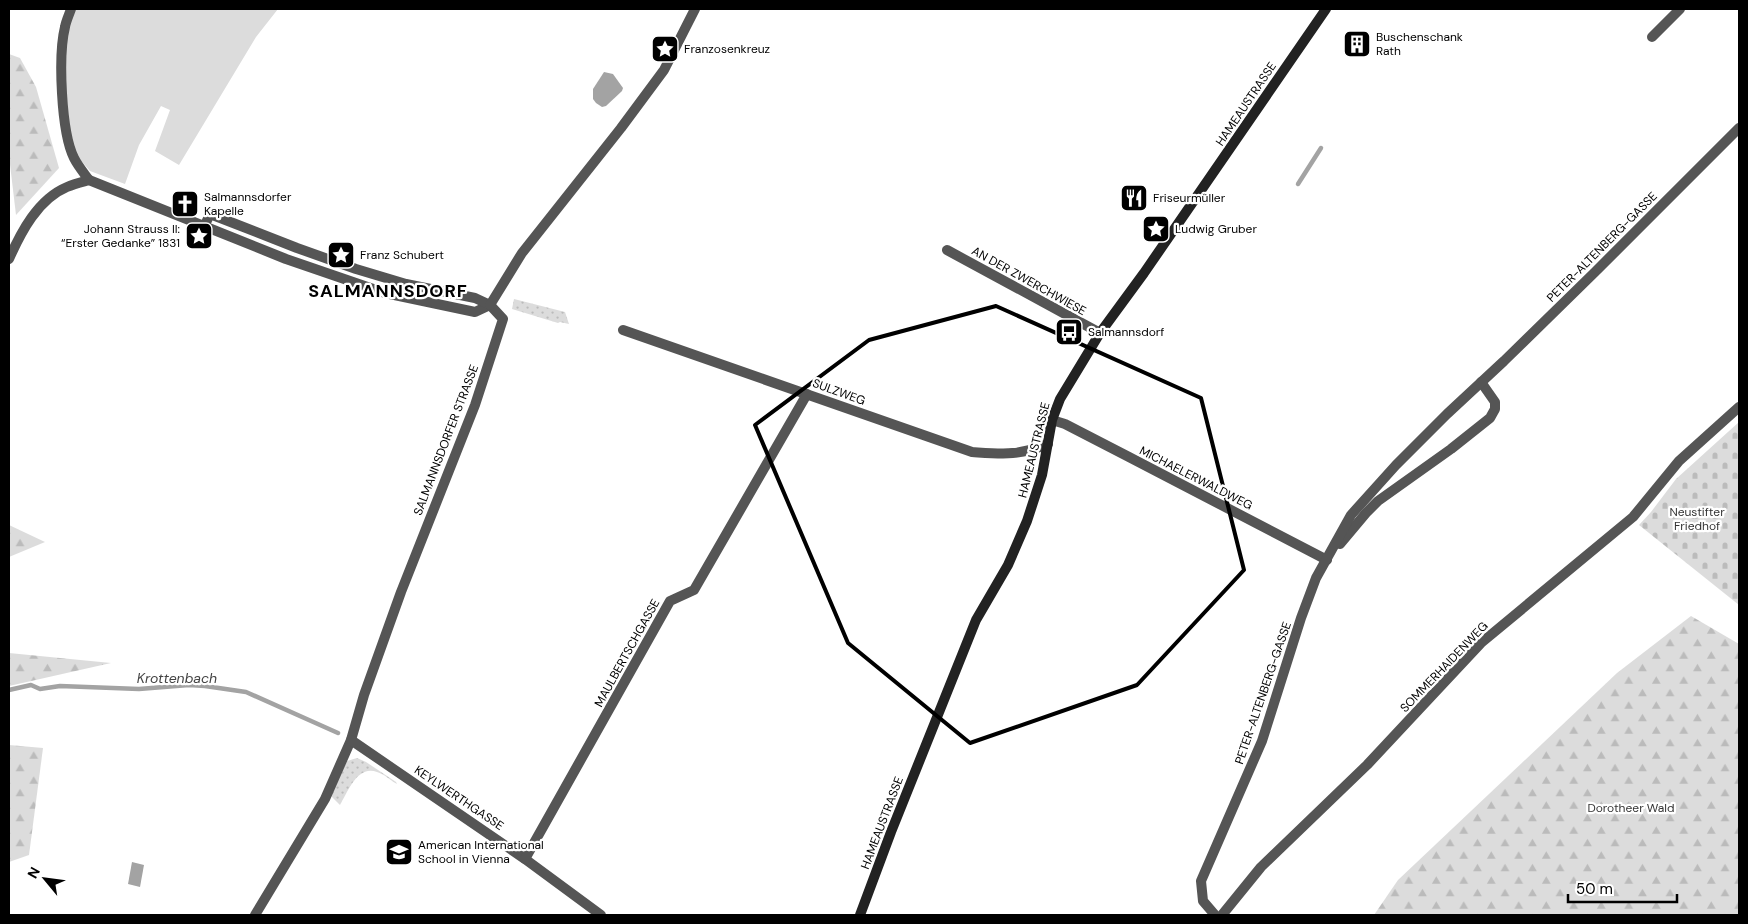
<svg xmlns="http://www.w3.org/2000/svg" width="1748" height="924" font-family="'DM Sans',sans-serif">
  <defs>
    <pattern id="grass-dots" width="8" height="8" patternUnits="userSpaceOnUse" patternTransform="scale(1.25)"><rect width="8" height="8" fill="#dcdcdc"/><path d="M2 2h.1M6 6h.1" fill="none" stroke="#bbb" stroke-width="1.8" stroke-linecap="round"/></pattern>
    <pattern id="forest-firs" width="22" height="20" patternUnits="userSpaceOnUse" patternTransform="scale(1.25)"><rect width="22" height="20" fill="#dcdcdc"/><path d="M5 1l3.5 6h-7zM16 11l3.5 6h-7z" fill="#bbb"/></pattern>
    <pattern id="cemetery-stones" width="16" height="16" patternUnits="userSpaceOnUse" patternTransform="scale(1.25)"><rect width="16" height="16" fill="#dcdcdc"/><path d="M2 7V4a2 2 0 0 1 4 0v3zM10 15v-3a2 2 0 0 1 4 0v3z" fill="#bbb"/></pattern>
  </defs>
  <rect width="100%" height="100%" fill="#fff"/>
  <g fill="url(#grass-dots)">
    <path d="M 514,299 L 565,312 L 569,324 L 560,322 L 558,323 L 512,309 Z"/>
    <path d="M 357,758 L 366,762 L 396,782 L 397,784 C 390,780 384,774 377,772 C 357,765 348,792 340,805 L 331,796 L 345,765 L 347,761 Z"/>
  </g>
  <g fill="url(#forest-firs)">
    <path d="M 9,54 L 20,58 L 36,87 L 59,168 L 16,215 L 9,156 Z"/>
    <path d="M 9,525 L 45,542 L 9,557 Z"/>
    <path d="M 1691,616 L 1739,644 L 1739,915 L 1374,915 L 1398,880 L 1617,673 Z"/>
    <path d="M 9,653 L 111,663 L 9,686 Z"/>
    <path d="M 9,745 L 43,748 L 29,855 L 9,862 Z"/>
  </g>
  <path fill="url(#cemetery-stones)" d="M 1739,422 L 1739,605 L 1639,525 L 1651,512 L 1676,479 Z"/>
  <path fill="#dcdcdc" d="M 75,9 L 278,9 L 256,37 L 179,165 L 155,151 L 170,110 L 161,106 L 139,145 L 125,184 L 90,171 L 78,157 L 73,144 L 66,109 L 66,45 L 68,27 Z"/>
  <g fill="#a3a3a3">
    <path d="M 604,72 L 613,74 L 623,88 L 622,91 L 606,106 L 602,107 L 596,103 L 593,99 L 593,89 Z"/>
    <path d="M 132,862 L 144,865 L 140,887 L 128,884 Z"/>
  </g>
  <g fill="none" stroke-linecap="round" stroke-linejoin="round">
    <g stroke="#a3a3a3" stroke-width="4.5">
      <path d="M 1298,184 L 1321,148"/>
      <path d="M 9,690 L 31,685 L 40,689 L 60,686 L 139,689 L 189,685 L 205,686 L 246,692 L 338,733"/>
    </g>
    <g stroke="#555" stroke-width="10">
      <path d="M 1652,37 L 1680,9"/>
      <path d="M 89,180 L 286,259 L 385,293 L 475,312 L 490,305"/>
      <path d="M 204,227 L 210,214 L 297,248 L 356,269 L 406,284 L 475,298 L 490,305 L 503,319 L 475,405 L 401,592 L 364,695 L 351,740 L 325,799 L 255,915"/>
      <path d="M 947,250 L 1100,333"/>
      <path d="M 9,259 C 21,232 38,199 67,187 C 74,184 82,182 89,180 C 84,173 78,166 74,158 C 61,132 58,55 65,27 C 66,21 69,15 71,9"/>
      <path d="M 490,305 L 522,253 L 621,128 L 664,70 L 695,9"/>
      <path d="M 623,330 L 972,452 C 1003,454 1018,456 1048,444"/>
      <path d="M 1052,420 L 1065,424 L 1129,457 L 1327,560"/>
      <path d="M 1340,544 L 1366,513 L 1378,501 L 1451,449 L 1490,418 L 1495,409 L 1495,402 L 1481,382"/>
      <path d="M 351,740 L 525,859 L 601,915"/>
      <path d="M 525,859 L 670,601 L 694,590 L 807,394"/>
      <path d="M 1215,915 L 1203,901 L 1201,881 L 1262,741 L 1301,618 L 1316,578 L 1351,515 L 1396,465 L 1447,414 L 1504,361 L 1595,272 L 1739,128"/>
      <path d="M 1222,915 L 1261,867 L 1367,765 L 1481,643 L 1633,517 L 1679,461 L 1739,407"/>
    </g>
    <path stroke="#222" stroke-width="10" d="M 860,915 L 891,832 L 976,620 L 1008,565 L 1027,521 L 1042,475 L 1052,420 L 1060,399 L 1100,333 L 1144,273 L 1326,9"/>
  </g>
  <path fill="none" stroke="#000" stroke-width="4" stroke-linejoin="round" d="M 996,306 L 1201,398 L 1244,570 L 1137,685 L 970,743 L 848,643 L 755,425 L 869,340 Z"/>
  <defs>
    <g id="building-square" transform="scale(1.4375)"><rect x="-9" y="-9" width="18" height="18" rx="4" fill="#000" stroke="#fff"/><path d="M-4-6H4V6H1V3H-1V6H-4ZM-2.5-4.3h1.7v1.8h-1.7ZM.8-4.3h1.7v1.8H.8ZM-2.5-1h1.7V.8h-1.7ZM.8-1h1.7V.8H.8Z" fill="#fff"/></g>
    <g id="sight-square" transform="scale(1.4375)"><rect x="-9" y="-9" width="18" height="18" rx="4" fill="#000" stroke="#fff"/><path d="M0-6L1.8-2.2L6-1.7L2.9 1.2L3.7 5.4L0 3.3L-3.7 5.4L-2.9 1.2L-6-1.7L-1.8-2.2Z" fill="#fff"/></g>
    <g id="restaurant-square" transform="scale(1.4375)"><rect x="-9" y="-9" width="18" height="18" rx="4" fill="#000" stroke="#fff"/><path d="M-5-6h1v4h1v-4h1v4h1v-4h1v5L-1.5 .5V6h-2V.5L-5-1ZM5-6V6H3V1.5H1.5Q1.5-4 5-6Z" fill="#fff"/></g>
    <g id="church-square" transform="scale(1.4375)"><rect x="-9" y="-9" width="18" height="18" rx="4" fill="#000" stroke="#fff"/><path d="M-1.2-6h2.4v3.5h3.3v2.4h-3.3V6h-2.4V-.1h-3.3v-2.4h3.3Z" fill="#fff"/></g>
    <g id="bus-square" transform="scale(1.4375)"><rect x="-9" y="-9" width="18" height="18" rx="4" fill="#000" stroke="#fff"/><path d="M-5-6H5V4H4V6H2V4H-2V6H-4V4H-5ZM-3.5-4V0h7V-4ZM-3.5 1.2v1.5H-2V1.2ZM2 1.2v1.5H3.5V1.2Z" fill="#fff"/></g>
    <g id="school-square" transform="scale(1.4375)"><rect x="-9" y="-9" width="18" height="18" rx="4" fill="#000" stroke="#fff"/><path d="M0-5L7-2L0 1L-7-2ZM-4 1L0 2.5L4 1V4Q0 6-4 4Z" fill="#fff"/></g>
  </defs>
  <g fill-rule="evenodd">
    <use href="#building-square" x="1357" y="44"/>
    <use href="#sight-square" x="665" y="49"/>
    <use href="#restaurant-square" x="1134" y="198"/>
    <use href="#church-square" x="185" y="204"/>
    <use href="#sight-square" x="1156" y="229"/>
    <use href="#sight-square" x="199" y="236"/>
    <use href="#sight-square" x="341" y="255"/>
    <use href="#bus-square" x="1069" y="332"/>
    <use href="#school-square" x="399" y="852"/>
  </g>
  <g text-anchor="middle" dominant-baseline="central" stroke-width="4.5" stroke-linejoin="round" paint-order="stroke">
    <g font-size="12" fill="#000" stroke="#fff" text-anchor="start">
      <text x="1376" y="37">Buschenschank<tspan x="1376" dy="14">Rath</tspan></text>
      <text x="684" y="49">Franzosenkreuz</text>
      <text x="204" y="197">Salmannsdorfer<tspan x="204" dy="14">Kapelle</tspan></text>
      <text x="1153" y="198">Friseurmüller</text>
      <text x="180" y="229" text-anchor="end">Johann Strauss II:<tspan x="180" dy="14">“Erster Gedanke” 1831</tspan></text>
      <text x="1175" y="229">Ludwig Gruber</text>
      <text x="360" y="255">Franz Schubert</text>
      <text x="1088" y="332">Salmannsdorf</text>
      <text x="418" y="845">American International<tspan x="418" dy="14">School in Vienna</tspan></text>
    </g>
    <g font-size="12" fill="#000" stroke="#fff">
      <text transform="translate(1246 104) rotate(-56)">HAMEAUSTRASSE</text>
      <text transform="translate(1602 247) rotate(-45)">PETER-ALTENBERG-GASSE</text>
      <text transform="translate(1029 281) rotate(29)">AN DER ZWERCHWIESE</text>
      <text transform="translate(839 392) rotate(20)">SULZWEG</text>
      <text transform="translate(446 440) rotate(-69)">SALMANNSDORFER STRASSE</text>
      <text transform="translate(1034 450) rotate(-76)">HAMEAUSTRASSE</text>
      <text transform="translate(1196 478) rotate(27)">MICHAELERWALDWEG</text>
      <text transform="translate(627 653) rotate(-61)">MAULBERTSCHGASSE</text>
      <text transform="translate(1444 667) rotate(-46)">SOMMERHAIDENWEG</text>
      <text transform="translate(1263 693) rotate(-71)">PETER-ALTENBERG-GASSE</text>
      <text transform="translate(459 798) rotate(34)">KEYLWERTHGASSE</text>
      <text transform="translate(882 823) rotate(-69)">HAMEAUSTRASSE</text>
    </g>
    <g font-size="12" fill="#333" stroke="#fff">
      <text x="1697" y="512">Neustifter<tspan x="1697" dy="14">Friedhof</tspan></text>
      <text x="1631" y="808">Dorotheer Wald</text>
    </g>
    <g font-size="14" font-style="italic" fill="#444" stroke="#fff">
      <text x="177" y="678">Krottenbach</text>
    </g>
    <g font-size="18" font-weight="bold" letter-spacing="1" fill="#000" stroke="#fff">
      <text x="388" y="291">SALMANNSDORF</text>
    </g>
  </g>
  <rect width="1748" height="924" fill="none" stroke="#000000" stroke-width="20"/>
  <g transform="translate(45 879) rotate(299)" stroke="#ffffff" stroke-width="4" paint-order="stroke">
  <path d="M0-4L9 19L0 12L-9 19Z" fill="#000000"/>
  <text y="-8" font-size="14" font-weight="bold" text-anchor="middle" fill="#000000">N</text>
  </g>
  <path d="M1568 894v8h109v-8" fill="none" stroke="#000000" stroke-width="2.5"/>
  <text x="1576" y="894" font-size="15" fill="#000000" stroke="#ffffff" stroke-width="4" paint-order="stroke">50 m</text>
</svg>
